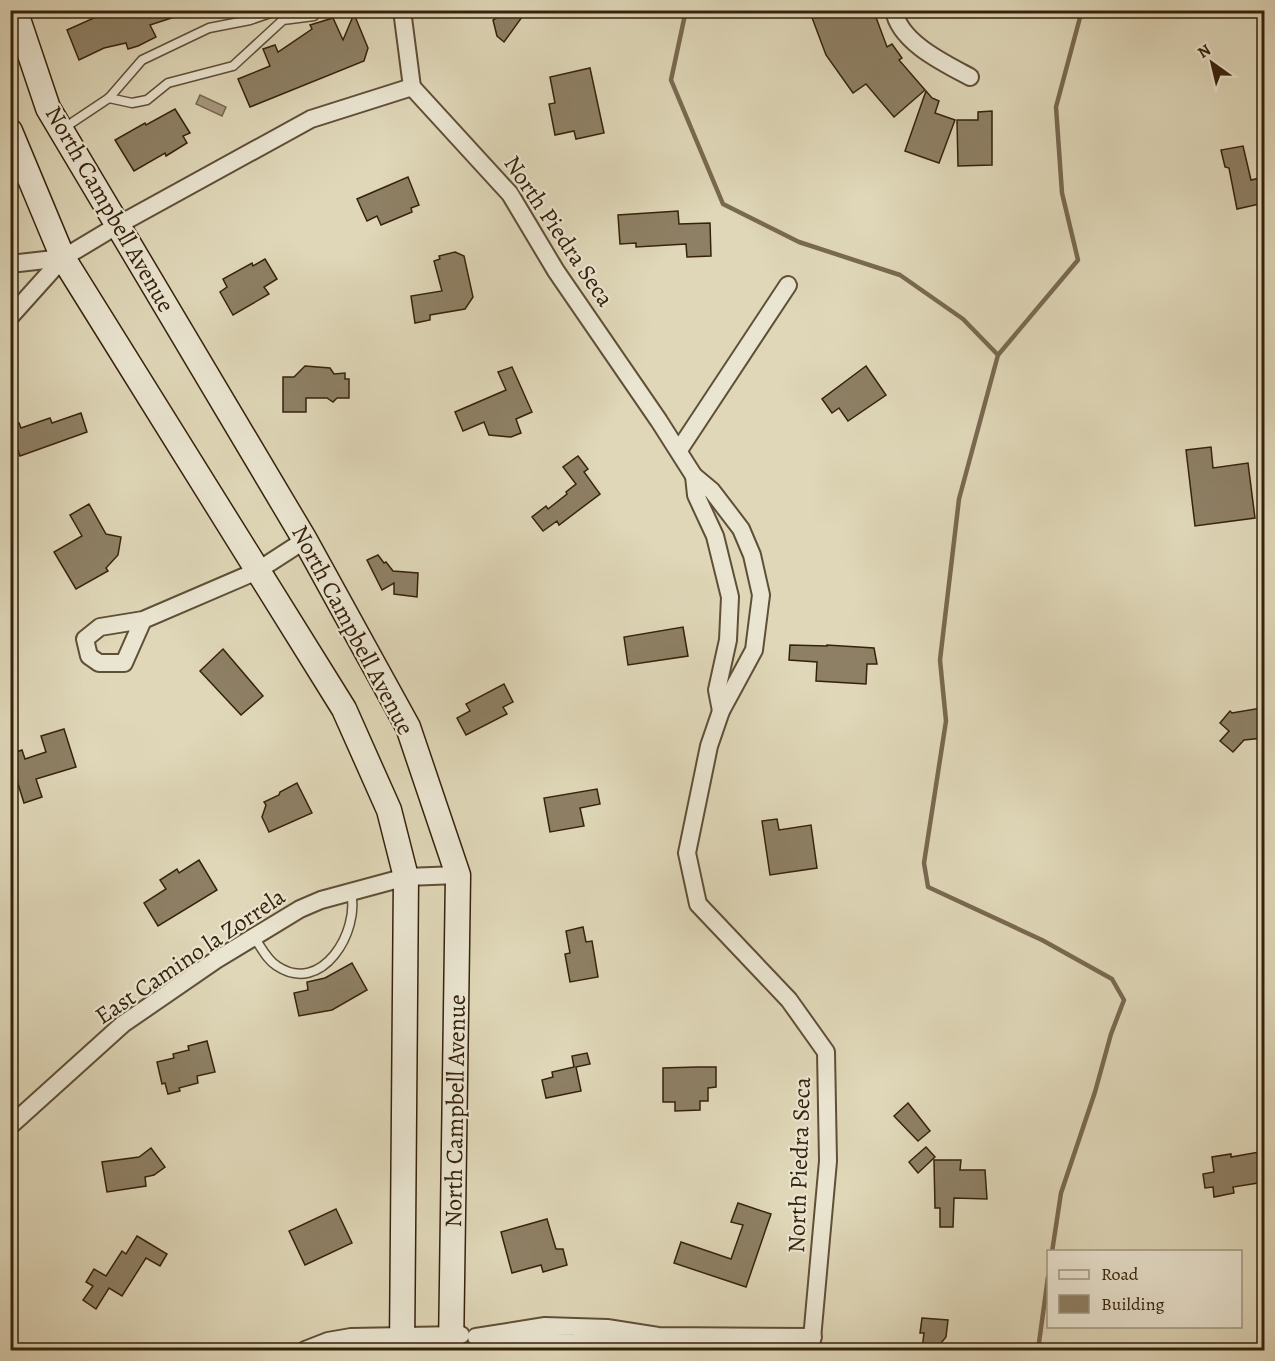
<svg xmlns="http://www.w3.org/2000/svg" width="1275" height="1361" font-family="Alegreya,serif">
  <rect width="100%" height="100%" fill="#dfd7b8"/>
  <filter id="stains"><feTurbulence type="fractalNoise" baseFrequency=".00333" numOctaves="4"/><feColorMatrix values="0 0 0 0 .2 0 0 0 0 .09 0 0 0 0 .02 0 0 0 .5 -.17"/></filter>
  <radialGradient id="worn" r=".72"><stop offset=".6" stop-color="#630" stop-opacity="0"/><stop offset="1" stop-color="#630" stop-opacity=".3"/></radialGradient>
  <path fill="#a6997e" stroke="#796950" stroke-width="1.5" d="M 200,95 L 226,107 L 222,116 L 196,104 Z"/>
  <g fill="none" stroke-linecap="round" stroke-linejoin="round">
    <g stroke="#796950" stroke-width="4.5">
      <path d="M 686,10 L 671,80 L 723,204 L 799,242 L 900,275 L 963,319 L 998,355 L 959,499 L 940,660 L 946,721 L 924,863 L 928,887 L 1042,940 L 1112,979 L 1124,1000 L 1111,1034 L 1095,1092 L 1061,1193 L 1052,1252"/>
      <path d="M 998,355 L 1078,260 L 1062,193 L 1056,107 L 1082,10"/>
      <path d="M 1038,1350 L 1048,1277"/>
    </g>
  </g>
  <g fill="#8e8065" stroke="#36220c" stroke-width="1.5">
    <path d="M 98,10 L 187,10 L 187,13 L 150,25 L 156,37 L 138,46 L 128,49 L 126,43 L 104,48 L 79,60 L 67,30 L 94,18 Z"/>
    <path d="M 509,10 L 527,10 L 504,42 L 497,36 L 493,20 Z"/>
    <path d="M 823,10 L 859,10 L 861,17 L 874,12 L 887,47 L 892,44 L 902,58 L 899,60 L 925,90 L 894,117 L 866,84 L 853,93 L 826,55 L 811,15 Z"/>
    <path d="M 354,14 L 368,48 L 364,61 L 250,107 L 238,79 L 270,66 L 263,49 L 275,45 L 278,52 L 312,29 L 310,25 L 333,18 L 343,40 Z"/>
    <path d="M 590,68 L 604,133 L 576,139 L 574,131 L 555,135 L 549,104 L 555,103 L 550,77 Z"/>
    <path d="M 926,91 L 932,98 L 939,101 L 935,113 L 955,120 L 939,163 L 905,151 Z"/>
    <path d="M 175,109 L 190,133 L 183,136 L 187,143 L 166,156 L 165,153 L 134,171 L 115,140 L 145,123 L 146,125 Z"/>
    <path d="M 992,111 L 992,165 L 958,166 L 957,120 L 978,120 L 978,112 Z"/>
    <path d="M 1243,146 L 1251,180 L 1264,177 L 1264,203 L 1237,209 L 1229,168 L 1225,167 L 1221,150 Z"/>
    <path d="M 408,177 L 419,205 L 411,208 L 412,212 L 381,225 L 377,216 L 367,221 L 357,199 Z"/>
    <path d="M 678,211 L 679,224 L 710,223 L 711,256 L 687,257 L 686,244 L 636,247 L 636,243 L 620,244 L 618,215 Z"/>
    <path d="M 455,252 L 464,256 L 473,297 L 465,309 L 430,315 L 430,320 L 415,323 L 411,296 L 442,291 L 434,261 L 440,259 L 439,256 Z"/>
    <path d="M 265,259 L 277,279 L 264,287 L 269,294 L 233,315 L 220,292 L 227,287 L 223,279 L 252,263 L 253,266 Z"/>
    <path d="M 305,366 L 330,368 L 334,374 L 345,373 L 345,379 L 349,379 L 349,398 L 337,398 L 333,402 L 327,398 L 306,398 L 306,412 L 283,412 L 283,377 L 294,377 Z"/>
    <path d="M 866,366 L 886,395 L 848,421 L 839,408 L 832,413 L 822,399 Z"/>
    <path d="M 512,367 L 532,412 L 516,419 L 521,433 L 511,437 L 489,435 L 484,422 L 463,431 L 455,412 L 506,390 L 498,372 Z"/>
    <path d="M 81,413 L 87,432 L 20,456 L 17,448 L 10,450 L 10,426 L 19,423 L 21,428 L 50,418 L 52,423 Z"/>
    <path d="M 1211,447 L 1213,468 L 1248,463 L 1255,518 L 1195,526 L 1186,450 Z"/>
    <path d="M 578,456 L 588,469 L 584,472 L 600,494 L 559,525 L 557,521 L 543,531 L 532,517 L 546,506 L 548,509 L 567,494 L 566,492 L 576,484 L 563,467 Z"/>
    <path d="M 89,504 L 106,534 L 121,537 L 118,555 L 106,568 L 108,571 L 76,589 L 54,552 L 82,536 L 70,515 Z"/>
    <path d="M 378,555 L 384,563 L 386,562 L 393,571 L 418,573 L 417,597 L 394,594 L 394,583 L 382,590 L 367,560 Z"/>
    <path d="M 683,627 L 688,656 L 628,665 L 624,637 Z"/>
    <path d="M 790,645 L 827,646 L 827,645 L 874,648 L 877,664 L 867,664 L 866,684 L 816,681 L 817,662 L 789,660 Z"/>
    <path d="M 223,649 L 263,696 L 241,715 L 200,671 Z"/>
    <path d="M 504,684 L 513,702 L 503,707 L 507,714 L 466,735 L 457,718 L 470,711 L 466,704 Z"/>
    <path d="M 1261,708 L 1264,715 L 1264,738 L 1244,740 L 1233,752 L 1220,741 L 1229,731 L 1220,723 L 1230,711 L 1232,713 Z"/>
    <path d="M 64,729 L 76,767 L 36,779 L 42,797 L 24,803 L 14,771 L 10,772 L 10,754 L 22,750 L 25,759 L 46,752 L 41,736 Z"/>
    <path d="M 297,783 L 312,813 L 269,832 L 262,817 L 266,805 L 264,802 L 279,795 L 280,792 Z"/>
    <path d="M 597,789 L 600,804 L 580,808 L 584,826 L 550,832 L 544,798 Z"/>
    <path d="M 777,819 L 779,830 L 811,825 L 817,868 L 770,875 L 762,821 Z"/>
    <path d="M 199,860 L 217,890 L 158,926 L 144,903 L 166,889 L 160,880 L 177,869 L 179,873 Z"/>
    <path d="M 583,927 L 586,942 L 592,941 L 598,977 L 570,982 L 565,954 L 570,953 L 566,931 Z"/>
    <path d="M 352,963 L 367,990 L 332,1010 L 299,1016 L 294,993 L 308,990 L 307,982 L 325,978 Z"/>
    <path d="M 207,1041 L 215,1072 L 197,1076 L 198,1083 L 179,1088 L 180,1091 L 168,1094 L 165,1083 L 162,1084 L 157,1062 L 174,1058 L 173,1054 L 189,1050 L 188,1046 Z"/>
    <path d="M 587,1053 L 590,1064 L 576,1067 L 581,1091 L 546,1098 L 542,1080 L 553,1077 L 552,1072 L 574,1067 L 572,1056 Z"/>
    <path d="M 697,1067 L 716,1067 L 716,1087 L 708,1088 L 708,1101 L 700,1101 L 700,1110 L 675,1111 L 675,1102 L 663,1102 L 663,1068 Z"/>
    <path d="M 908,1103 L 930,1131 L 918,1141 L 894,1116 Z"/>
    <path d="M 926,1147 L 935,1157 L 918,1173 L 909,1162 Z"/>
    <path d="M 151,1148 L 165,1167 L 154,1175 L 145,1177 L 146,1186 L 107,1192 L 102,1162 L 139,1157 Z"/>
    <path d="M 1259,1152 L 1260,1156 L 1264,1156 L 1264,1182 L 1233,1187 L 1234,1193 L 1214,1197 L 1213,1187 L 1205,1188 L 1203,1174 L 1214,1172 L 1212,1157 L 1231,1154 L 1231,1157 Z"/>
    <path d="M 934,1160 L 961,1160 L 960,1170 L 985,1170 L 987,1199 L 954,1198 L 953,1227 L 940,1227 L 940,1208 L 935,1208 Z"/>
    <path d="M 738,1203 L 771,1214 L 746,1287 L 674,1263 L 681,1242 L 731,1259 L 743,1225 L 731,1222 Z"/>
    <path d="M 336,1209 L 352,1243 L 305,1265 L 289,1231 Z"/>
    <path d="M 547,1219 L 556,1249 L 563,1249 L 567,1265 L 543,1272 L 541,1265 L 512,1273 L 501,1232 Z"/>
    <path d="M 137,1236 L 167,1254 L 160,1266 L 146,1258 L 122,1296 L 109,1288 L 96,1309 L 83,1300 L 93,1286 L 86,1282 L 94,1269 L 106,1276 L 122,1251 L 126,1254 Z"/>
    <path d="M 922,1318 L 948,1320 L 946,1337 L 941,1343 L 940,1350 L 922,1349 L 924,1333 L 920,1333 Z"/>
  </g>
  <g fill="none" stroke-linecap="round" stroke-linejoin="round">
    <g stroke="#604f37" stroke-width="11">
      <g id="lane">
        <path d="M 109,98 L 132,103 L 147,100 L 168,83 L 233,66 L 283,20 L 314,16 L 319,10"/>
        <path d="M 64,128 L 109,98 L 142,60 L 209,28 L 250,20 L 279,10"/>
        <path d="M 254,937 C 261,947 267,960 277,966 C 322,996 360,931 351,893"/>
      </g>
    </g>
    <g stroke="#604f37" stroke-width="20">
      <g id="street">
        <path d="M 402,10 L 412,87"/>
        <path d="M 894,10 C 899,42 944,63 970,77"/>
        <path d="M 412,87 L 510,194 L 556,271 L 659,421 L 694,476 L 712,491 L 741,529 L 752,555 L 761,595 L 754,650 L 721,711 L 709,746 L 687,853 L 698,904 L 789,1000 L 826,1052 L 828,1161 L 811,1350"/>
        <path d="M 10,264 L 63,258"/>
        <path d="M 10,317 L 63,258 L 118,225 L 311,119 L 412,87"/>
        <path d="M 679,450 L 788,285"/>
        <path d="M 694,476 L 696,495 L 715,536 L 730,597 L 728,640 L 717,690 L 721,711"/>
        <path d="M 143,620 L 124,663 L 99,663 L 89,656 L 85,639 L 100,627 L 143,620 L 257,571 L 305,540"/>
        <path d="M 10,1126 L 123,1024 L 216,960 L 300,909 L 321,900 L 406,877 L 458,875"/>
        <path d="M 658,1336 C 598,1348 536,1342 476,1337 L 545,1326 L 607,1328 L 658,1336 L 813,1337"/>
        <path d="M 305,1350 L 328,1341 L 351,1337 L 461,1335"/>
      </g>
    </g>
    <g stroke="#36220c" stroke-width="27">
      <g id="secondary">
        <path d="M 15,10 L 48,108 L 305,540 L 408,727 L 458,875 L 451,1350"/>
        <path d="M 10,131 L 63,258 L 344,709 L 389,810 L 406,877 L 402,1350"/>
      </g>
    </g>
    <use href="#lane" stroke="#eae5d1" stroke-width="8"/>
    <use href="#street" stroke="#eae5d1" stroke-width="16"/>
    <use href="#secondary" stroke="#eae5d1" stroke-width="24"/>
  </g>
  <g text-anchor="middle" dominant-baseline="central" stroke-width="4.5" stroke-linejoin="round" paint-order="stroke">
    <g font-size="24" fill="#36220c" stroke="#eae5d1">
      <text transform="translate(110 209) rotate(60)">North Campbell Avenue</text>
      <text transform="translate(559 231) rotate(56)">North Piedra Seca</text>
      <text transform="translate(353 630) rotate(62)">North Campbell Avenue</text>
      <text transform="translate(190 956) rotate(-34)">East Camino la Zorrela</text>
      <text transform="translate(455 1111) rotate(-89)">North Campbell Avenue</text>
      <text transform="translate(799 1165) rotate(-88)">North Piedra Seca</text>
    </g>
  </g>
  <rect width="1275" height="1361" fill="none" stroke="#dfd7b8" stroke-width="36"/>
  <rect x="12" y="12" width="1251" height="1337" fill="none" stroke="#36220c" stroke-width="3"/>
  <rect x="18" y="18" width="1239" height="1325" fill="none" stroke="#36220c" stroke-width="1.5"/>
  <rect x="1047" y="1250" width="195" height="78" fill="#eae5d1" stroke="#a29782" stroke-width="1.5"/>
  <rect x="1059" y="1270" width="30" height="9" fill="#eae5d1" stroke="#a29782" stroke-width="1.5"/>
  <text x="1101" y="1280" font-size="18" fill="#36220c">Road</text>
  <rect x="1059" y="1295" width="30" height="18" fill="#8e8065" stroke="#a29782" stroke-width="1.5"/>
  <text x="1101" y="1310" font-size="18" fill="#36220c">Building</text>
  <g transform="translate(1212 63) rotate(326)" stroke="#eae5d1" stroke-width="4.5" paint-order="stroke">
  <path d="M0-4.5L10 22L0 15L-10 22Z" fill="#36220c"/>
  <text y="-9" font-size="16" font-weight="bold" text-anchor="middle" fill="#36220c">N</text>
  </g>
  <rect width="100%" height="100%" filter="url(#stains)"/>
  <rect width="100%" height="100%" fill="url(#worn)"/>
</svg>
